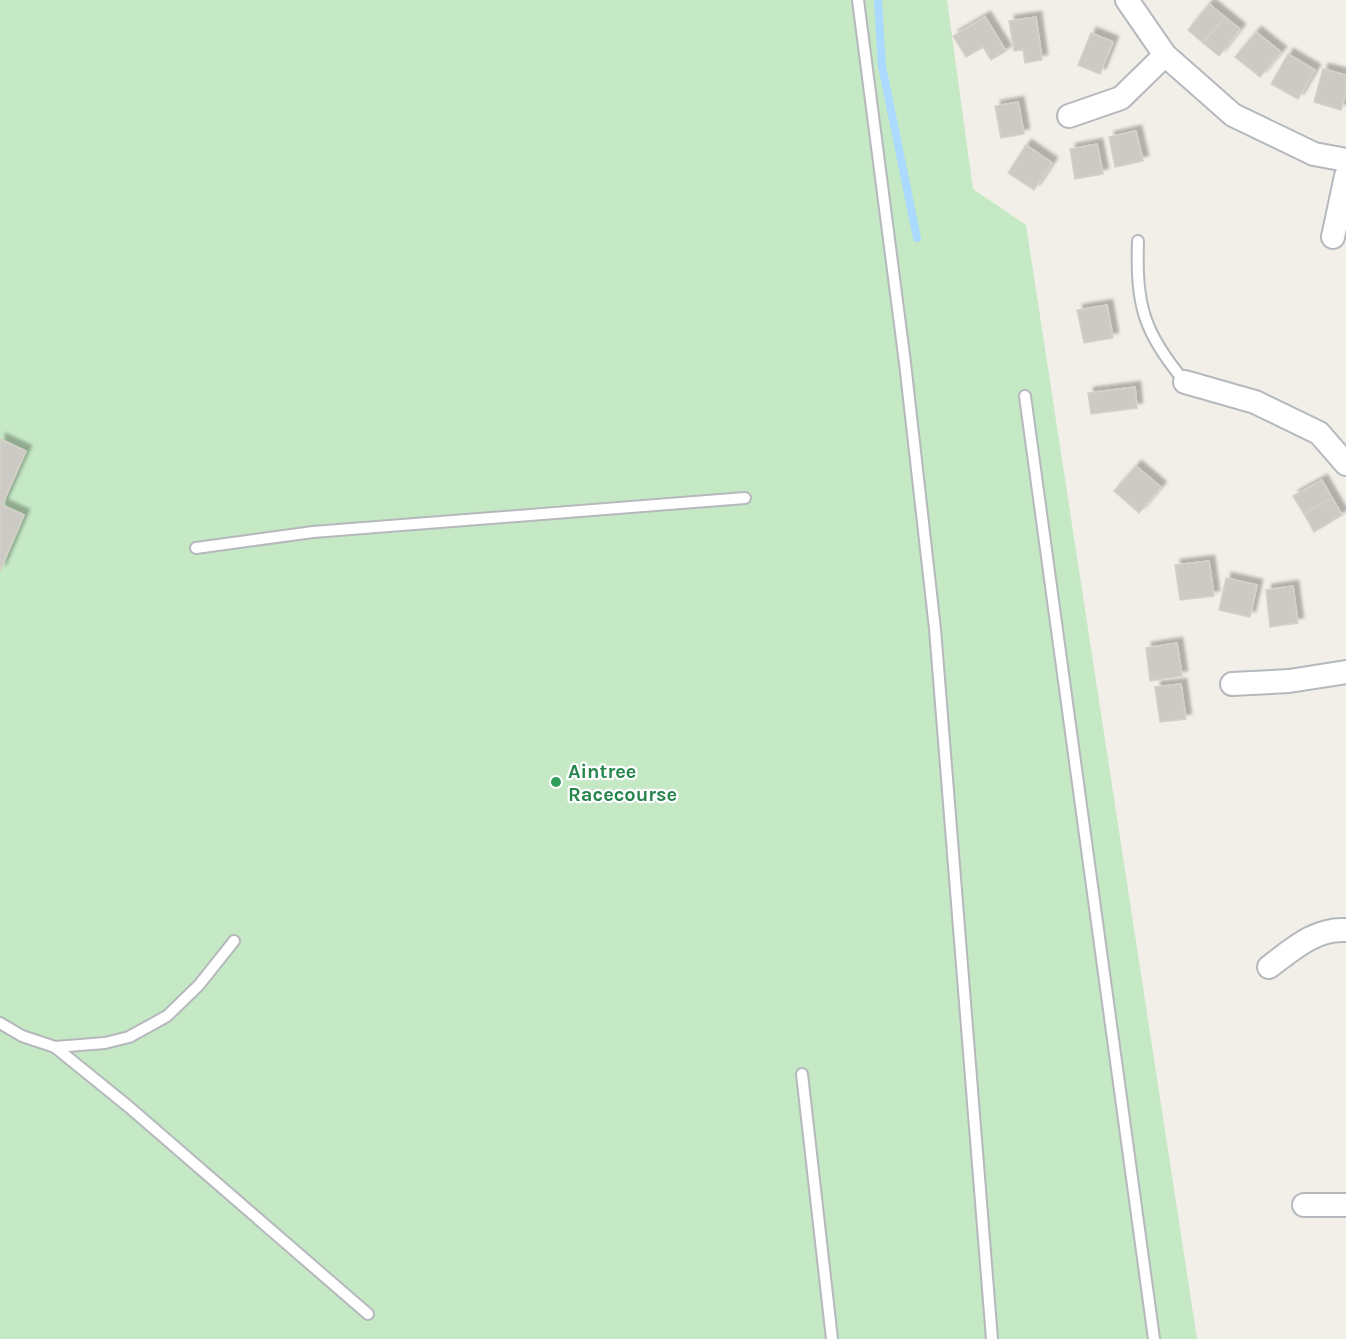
<svg xmlns="http://www.w3.org/2000/svg" width="1346" height="1339" font-family="Karla,sans-serif">
  <defs>
    <filter id="shadow"><feDropShadow dx="5.5" dy="-5.5" stdDeviation="1.5" flood-color="#0004"/></filter>
  </defs>
  <rect width="100%" height="100%" fill="#f1efe8"/>
  <path fill="#c5e8c5" d="M 0,0 L 947,0 L 973,189 L 1026,225 L 1197,1339 L 0,1339 Z"/>
  <g fill="none" stroke-linecap="round" stroke-linejoin="round">
    <path stroke="#aadaff" stroke-width="8" d="M 878,0 L 882,66 L 917,238"/>
  </g>
  <g fill="#cccac5" stroke="#d6d1c6" stroke-width="1.5" filter="url(#shadow)">
    <path d="M 1209,4 L 1225,17 L 1203,43 L 1188,30 Z"/>
    <path d="M 985,17 L 1006,51 L 991,60 L 983,47 L 966,57 L 953,36 Z"/>
    <path d="M 1036,17 L 1042,60 L 1025,63 L 1023,50 L 1014,51 L 1009,21 Z"/>
    <path d="M 1225,17 L 1240,29 L 1219,56 L 1203,43 Z"/>
    <path d="M 1256,32 L 1281,52 L 1260,77 L 1235,57 Z"/>
    <path d="M 1091,33 L 1113,42 L 1100,74 L 1078,65 Z"/>
    <path d="M 1288,54 L 1315,70 L 1298,99 L 1271,84 Z"/>
    <path d="M 1323,69 L 1346,75 L 1346,93 L 1341,110 L 1314,102 Z"/>
    <path d="M 1018,102 L 1024,134 L 1001,138 L 995,106 Z"/>
    <path d="M 1136,131 L 1143,161 L 1115,167 L 1109,137 Z"/>
    <path d="M 1097,144 L 1103,174 L 1075,179 L 1070,149 Z"/>
    <path d="M 1026,145 L 1052,163 L 1034,190 L 1008,173 Z"/>
    <path d="M 1107,305 L 1113,338 L 1084,343 L 1077,310 Z"/>
    <path d="M 1135,387 L 1137,408 L 1091,414 L 1088,393 Z"/>
    <path d="M 0,439 L 26,451 L 2,505 L 24,515 L 0,571 Z"/>
    <path d="M 1136,466 L 1161,487 L 1139,513 L 1114,491 Z"/>
    <path d="M 1322,480 L 1332,498 L 1304,514 L 1293,496 Z"/>
    <path d="M 1332,498 L 1342,515 L 1314,532 L 1304,514 Z"/>
    <path d="M 1209,561 L 1214,596 L 1180,600 L 1175,565 Z"/>
    <path d="M 1226,578 L 1257,585 L 1250,617 L 1219,610 Z"/>
    <path d="M 1293,586 L 1298,623 L 1270,627 L 1266,590 Z"/>
    <path d="M 1177,643 L 1182,676 L 1150,681 L 1146,648 Z"/>
    <path d="M 1181,684 L 1186,719 L 1160,722 L 1155,687 Z"/>
  </g>
  <g fill="none" stroke-linecap="round" stroke-linejoin="round">
    <g stroke="#b5b8bc" stroke-width="14">
      <g id="lane">
        <path d="M 858,0 L 905,363 L 935,629 L 992,1339"/>
        <path d="M 1138,241 C 1136,305 1143,332 1185,382"/>
        <path d="M 1025,396 L 1154,1339"/>
        <path d="M 196,548 L 313,532 L 745,498"/>
        <path d="M 0,1023 L 22,1036 L 55,1047 L 105,1043 L 129,1037 L 167,1016 L 199,985 L 234,941"/>
        <path d="M 55,1047 L 129,1107 L 368,1314"/>
        <path d="M 802,1074 L 832,1339"/>
      </g>
    </g>
    <g stroke="#b5b8bc" stroke-width="26">
      <g id="street">
        <path d="M 1127,0 L 1165,55 L 1233,115 L 1314,154 L 1346,160"/>
        <path d="M 1069,116 L 1121,98 L 1165,55"/>
        <path d="M 1333,237 L 1346,176"/>
        <path d="M 1185,382 L 1255,402 L 1319,433 L 1346,464"/>
        <path d="M 1232,684 L 1289,681 L 1346,672"/>
        <path d="M 1269,967 C 1292,950 1315,928 1346,930"/>
        <path d="M 1304,1205 L 1346,1205"/>
      </g>
    </g>
    <use href="#lane" stroke="#fff" stroke-width="10"/>
    <use href="#street" stroke="#fff" stroke-width="22"/>
  </g>
  <circle fill="#2e9e5b" stroke="#fff" stroke-width="2" cx="556" cy="782" r="6"/>
  <g text-anchor="middle" dominant-baseline="central" stroke-width="4.5" stroke-linejoin="round" paint-order="stroke">
    <g font-size="20" font-weight="bold" fill="#27864d" stroke="#fff" text-anchor="start">
      <text x="568" y="771">Aintree<tspan x="568" dy="23">Racecourse</tspan></text>
    </g>
  </g>
</svg>
